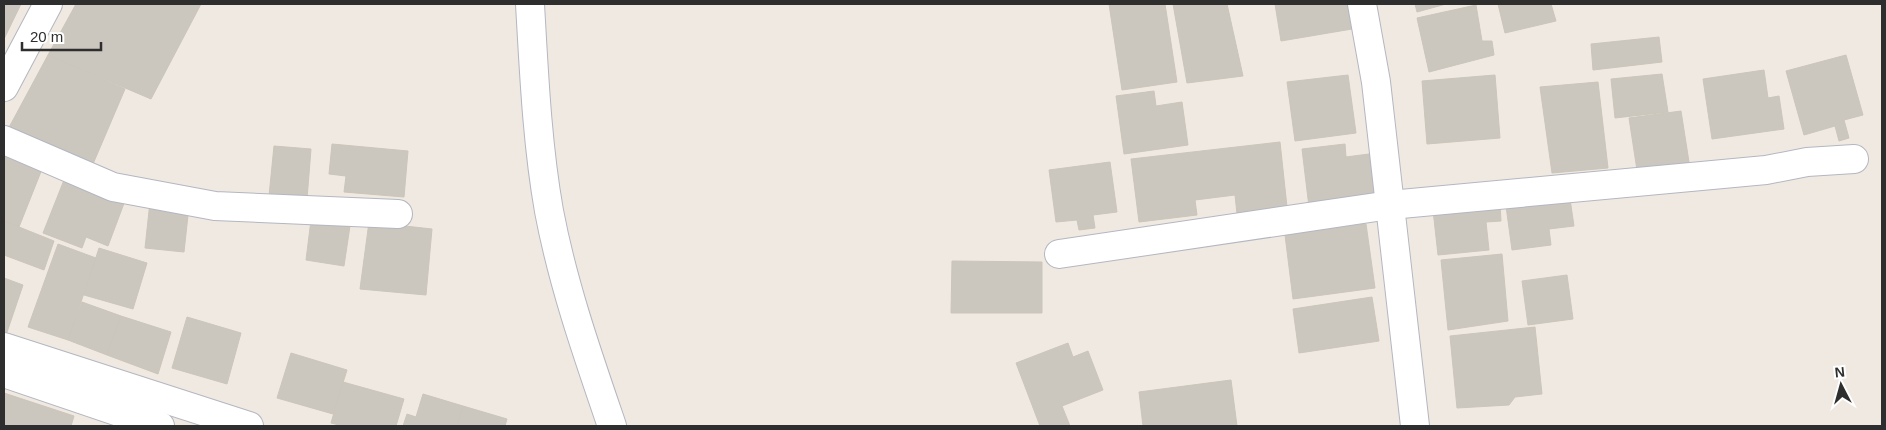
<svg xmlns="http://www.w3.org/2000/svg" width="1886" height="430" font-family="Helvetica,sans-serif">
  <rect width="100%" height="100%" fill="#efe9e1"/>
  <g fill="#cbc7bf" stroke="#cbc5ba">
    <path d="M 4,4 L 21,4 L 4,39 Z"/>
    <path d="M 76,4 L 201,4 L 151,99 L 48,55 Z"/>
    <path d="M 1109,4 L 1165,4 L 1177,82 L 1122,90 Z"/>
    <path d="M 1173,4 L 1227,4 L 1243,76 L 1187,83 Z"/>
    <path d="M 1275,4 L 1347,4 L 1352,29 L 1281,41 Z"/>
    <path d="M 1415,4 L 1446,4 L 1417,12 Z"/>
    <path d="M 1498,4 L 1551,4 L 1556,21 L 1505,33 Z"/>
    <path d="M 1476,5 L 1482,41 L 1492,41 L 1494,55 L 1429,72 L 1417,18 Z"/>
    <path d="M 1659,37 L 1662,62 L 1593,70 L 1591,44 Z"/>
    <path d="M 48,55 L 125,89 L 90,171 L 6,133 Z"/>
    <path d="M 1846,55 L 1863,115 L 1844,120 L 1849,138 L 1839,141 L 1835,126 L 1804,135 L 1786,71 Z"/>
    <path d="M 1764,70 L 1768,98 L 1779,96 L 1784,129 L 1712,139 L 1703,79 Z"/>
    <path d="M 1662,74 L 1668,112 L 1615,118 L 1611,79 Z"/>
    <path d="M 1348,75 L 1356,133 L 1295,141 L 1287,82 Z"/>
    <path d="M 1495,75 L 1500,138 L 1427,144 L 1422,81 Z"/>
    <path d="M 1598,82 L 1608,168 L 1552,173 L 1540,87 Z"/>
    <path d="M 1154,91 L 1156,106 L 1182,102 L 1188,145 L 1124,154 L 1116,96 Z"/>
    <path d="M 1681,111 L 1689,162 L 1637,170 L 1629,118 Z"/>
    <path d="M 1280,142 L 1287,207 L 1237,214 L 1235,195 L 1195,200 L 1197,215 L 1139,222 L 1131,159 Z"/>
    <path d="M 332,144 L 408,151 L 404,197 L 344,192 L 346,176 L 329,174 Z"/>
    <path d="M 1345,144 L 1346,157 L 1369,154 L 1375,199 L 1309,207 L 1302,149 Z"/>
    <path d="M 274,146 L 311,149 L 307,199 L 269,196 Z"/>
    <path d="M 4,148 L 44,164 L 19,227 L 4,221 Z"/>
    <path d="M 1110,162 L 1117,212 L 1093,215 L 1095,228 L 1079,230 L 1077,220 L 1056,222 L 1049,170 Z"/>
    <path d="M 66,175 L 126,198 L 108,246 L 86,237 L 82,248 L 43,233 Z"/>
    <path d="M 1570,199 L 1574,226 L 1549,229 L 1551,245 L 1512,250 L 1506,206 Z"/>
    <path d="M 150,202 L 189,206 L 184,252 L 145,248 Z"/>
    <path d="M 1500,203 L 1501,221 L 1486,222 L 1489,250 L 1438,255 L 1433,210 Z"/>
    <path d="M 311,220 L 350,226 L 344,266 L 306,260 Z"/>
    <path d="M 4,221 L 54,241 L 44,270 L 4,255 Z"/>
    <path d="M 369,222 L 432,229 L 426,295 L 360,289 Z"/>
    <path d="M 1366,224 L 1375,288 L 1293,299 L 1285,235 Z"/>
    <path d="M 58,244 L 96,258 L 68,340 L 28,327 Z"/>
    <path d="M 99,248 L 147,263 L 133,309 L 84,295 Z"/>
    <path d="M 1502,254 L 1508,321 L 1448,330 L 1441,260 Z"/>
    <path d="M 952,261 L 1042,262 L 1042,313 L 951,313 Z"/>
    <path d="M 1567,275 L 1573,319 L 1528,325 L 1522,281 Z"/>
    <path d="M 4,278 L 23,285 L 5,338 L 4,337 Z"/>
    <path d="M 1372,297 L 1379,341 L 1299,353 L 1293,309 Z"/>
    <path d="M 82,302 L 121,316 L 107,355 L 68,340 Z"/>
    <path d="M 121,316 L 171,332 L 158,374 L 107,355 Z"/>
    <path d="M 187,317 L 241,333 L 227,384 L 172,368 Z"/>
    <path d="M 1535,327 L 1542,394 L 1515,397 L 1509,405 L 1457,408 L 1450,336 Z"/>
    <path d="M 1068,343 L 1073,357 L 1088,351 L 1103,390 L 1062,406 L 1070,426 L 1040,426 L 1016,363 Z"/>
    <path d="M 291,353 L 347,370 L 333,414 L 277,398 Z"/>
    <path d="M 1231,380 L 1237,426 L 1143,426 L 1139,392 Z"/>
    <path d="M 343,382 L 404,399 L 396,426 L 343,426 L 331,423 Z"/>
    <path d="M 4,393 L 74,416 L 71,426 L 4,426 Z"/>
    <path d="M 423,394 L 463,406 L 457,426 L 403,426 L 407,414 L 416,417 Z"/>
    <path d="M 463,406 L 507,419 L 505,426 L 457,426 Z"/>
  </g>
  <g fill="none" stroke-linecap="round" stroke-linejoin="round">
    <g stroke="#b4b7c1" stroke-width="30">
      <g id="minor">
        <path d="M 530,4 C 534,73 537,143 549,211 C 563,285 588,356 612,426"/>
        <path d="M 1362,4 L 1376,82 L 1415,426"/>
        <path d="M 4,140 L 113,187 L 215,206 L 398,214"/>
        <path d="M 1059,254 L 1390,205 L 1766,170 L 1807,162 L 1854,159"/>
      </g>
    </g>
    <g stroke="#b4b7c1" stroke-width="30">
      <g id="tertiary">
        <path d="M 4,87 L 48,4"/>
        <path d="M 4,347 L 249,426"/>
        <path d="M 4,373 L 160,426"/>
      </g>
    </g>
    <use href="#minor" stroke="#fff" stroke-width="28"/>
    <use href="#tertiary" stroke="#fff" stroke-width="28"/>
  </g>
  <rect width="1886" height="430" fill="none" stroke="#2e2e2e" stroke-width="10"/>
  <g transform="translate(1841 385) rotate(354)" stroke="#ffffff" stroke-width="4" paint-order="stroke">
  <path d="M0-4L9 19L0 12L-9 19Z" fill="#2e2e2e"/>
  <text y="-8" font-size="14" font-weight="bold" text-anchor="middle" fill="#2e2e2e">N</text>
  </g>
  <path d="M22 42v8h79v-8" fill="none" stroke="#2e2e2e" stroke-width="2.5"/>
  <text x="30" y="42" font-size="15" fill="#2e2e2e" stroke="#ffffff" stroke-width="4" paint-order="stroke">20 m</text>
</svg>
